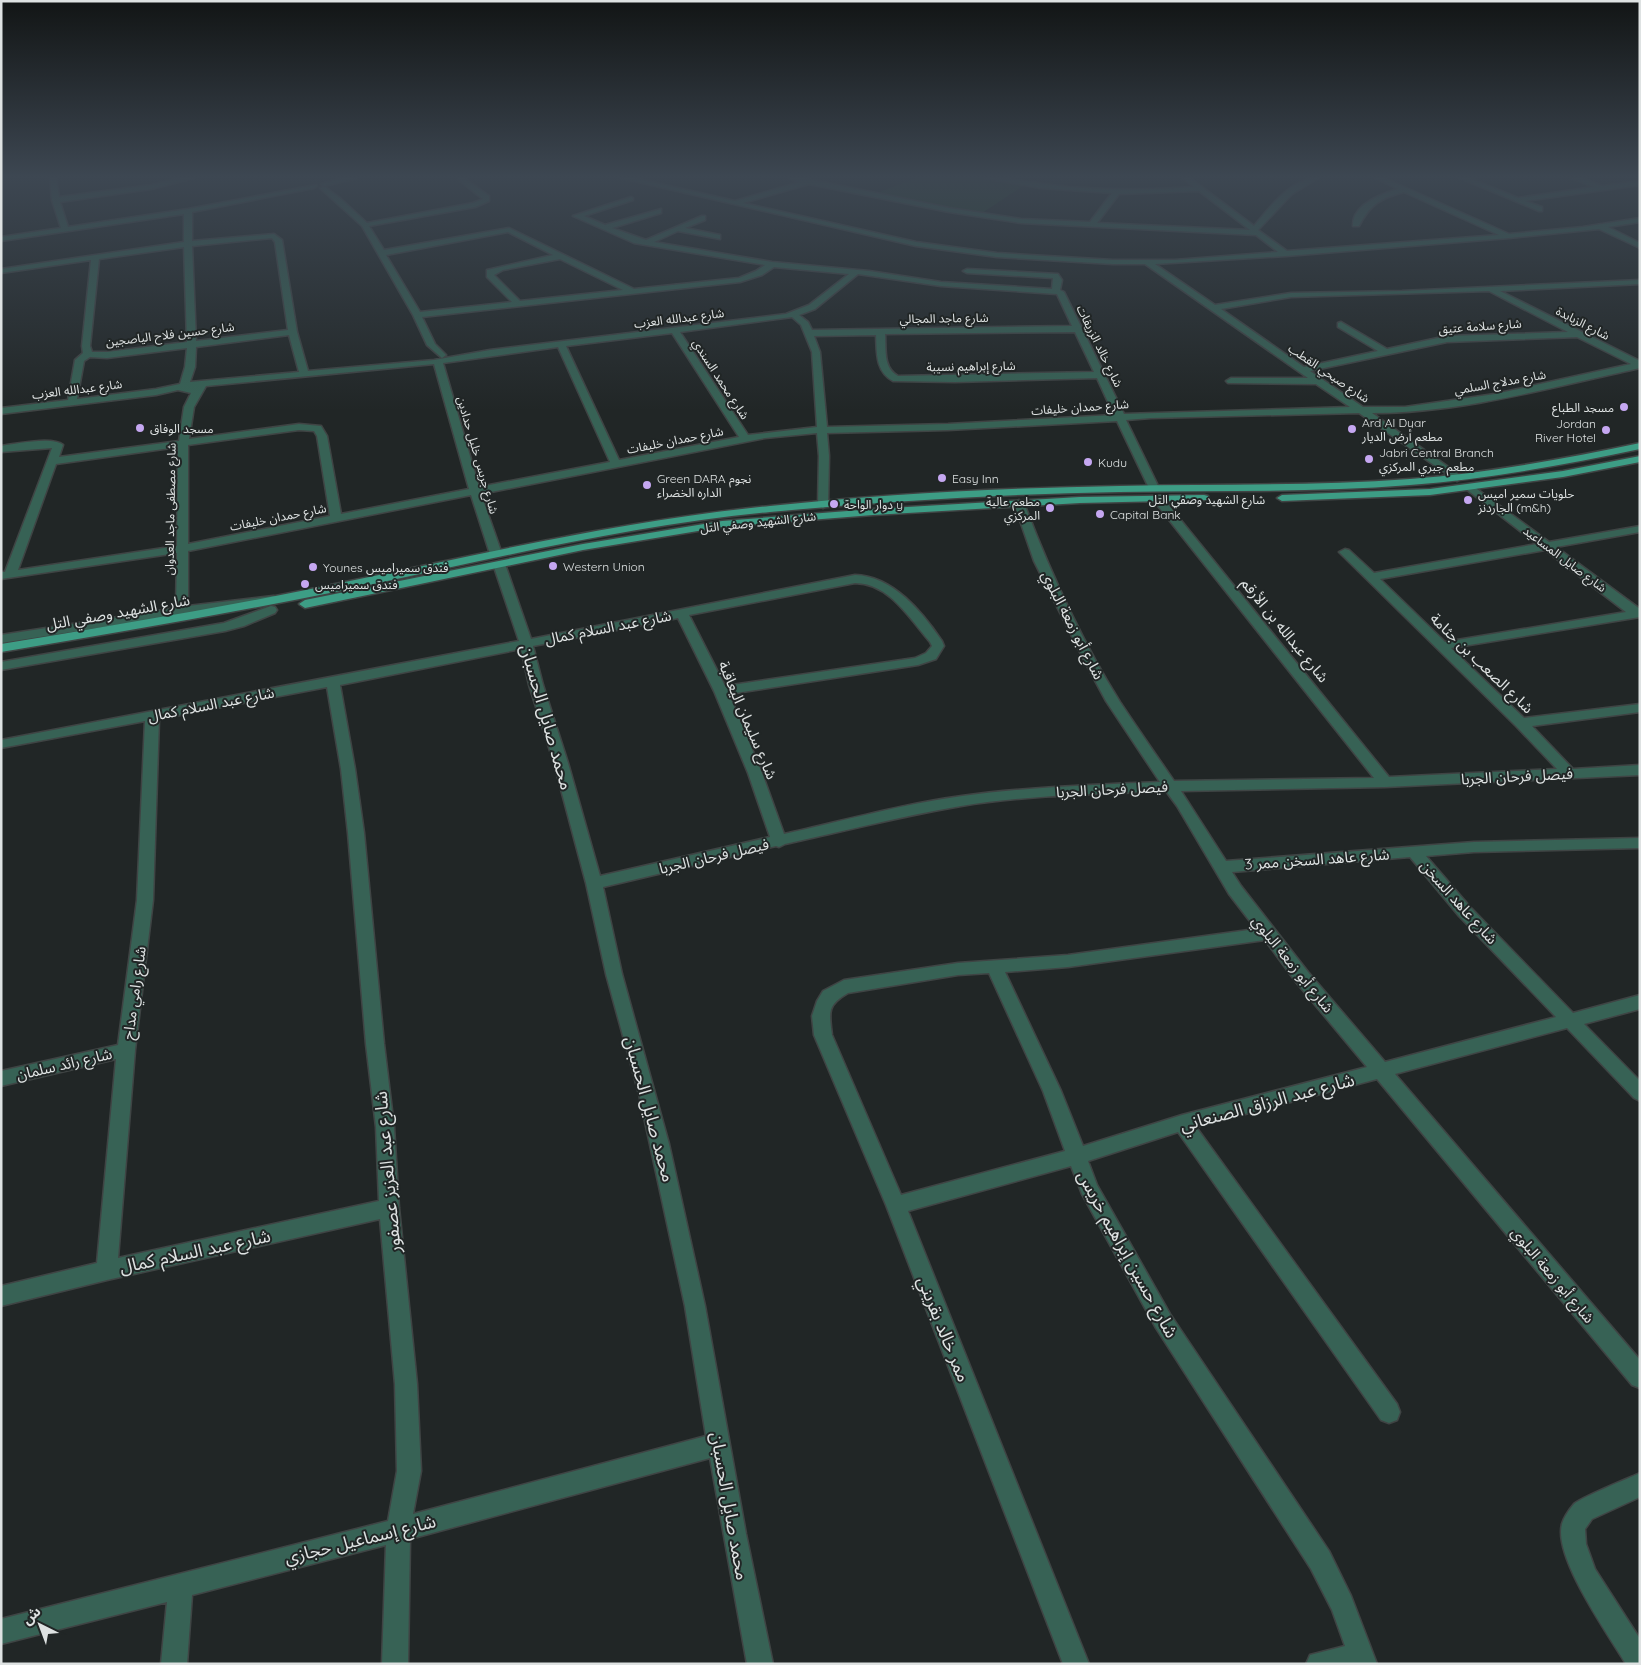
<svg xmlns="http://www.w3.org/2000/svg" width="1641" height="1665" font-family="Quicksand,'Noto Sans Arabic',sans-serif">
  <rect width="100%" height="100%" fill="#212626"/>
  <path fill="#23402b" d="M 916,178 L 988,178 L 1026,184 L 979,215 L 872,195 Z"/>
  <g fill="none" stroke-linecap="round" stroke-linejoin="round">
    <g stroke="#3f4444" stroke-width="3">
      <g id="minor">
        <path d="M 50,178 L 56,178 L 59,197 L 151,185 L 181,178 L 194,178 L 151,189 L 60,202 L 68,227 L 188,209 L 316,185 L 317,186 L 314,188 L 192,212 L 192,241 L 274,234 L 282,240 L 297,332 L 308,371 L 434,360 L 490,350 L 786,314 L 809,305 L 849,274 L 774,267 L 762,275 L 740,282 L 422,317 L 435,344 L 446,355 L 442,358 L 427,345 L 413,315 L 362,226 L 320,188 L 325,187 L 341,199 L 367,223 L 473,203 L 483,199 L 459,180 L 458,178 L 464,178 L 489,196 L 489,201 L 475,207 L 369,226 L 384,250 L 509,228 L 634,289 L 739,278 L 756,271 L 765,265 L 634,243 L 573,216 L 631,197 L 633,198 L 633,200 L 584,216 L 605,225 L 661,209 L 661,213 L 612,228 L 646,240 L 702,216 L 705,216 L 705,220 L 685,228 L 720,235 L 720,239 L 678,231 L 654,242 L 772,262 L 869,271 L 941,282 L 1052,289 L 1053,278 L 967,273 L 963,271 L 967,269 L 1058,274 L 1062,280 L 1060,290 L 1064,292 L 1124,414 L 1350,407 L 1316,384 L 1228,383 L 1226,381 L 1231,378 L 1308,378 L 1145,264 L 1113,264 L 997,257 L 916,246 L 621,178 L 634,178 L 735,201 L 800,182 L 789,178 L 803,178 L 949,208 L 1021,219 L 1090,222 L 1112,193 L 1041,188 L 985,178 C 1013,178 1040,184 1068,187 C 1110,190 1152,190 1194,187 L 1183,178 L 1190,178 L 1254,226 C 1270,207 1291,178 1318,178 L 1292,194 L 1258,230 L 1287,251 L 1499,235 L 1404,192 C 1381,198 1370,204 1359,226 L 1353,226 C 1352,205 1381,194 1398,189 L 1375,178 L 1384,178 L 1509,234 L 1583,227 L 1640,218 L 1640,222 L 1608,227 L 1640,243 L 1640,248 L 1599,229 L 1509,238 L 1286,256 L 1155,264 L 1215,305 L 1291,293 L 1402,291 L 1640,280 L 1640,284 L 1500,291 L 1640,361 L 1640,368 C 1552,387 1462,413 1372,413 L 1461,476 L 1462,478 L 1457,481 L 1359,413 L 1151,418 L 1126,420 L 1159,488 L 1154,491 L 1149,488 L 1117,421 L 948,430 L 827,433 L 829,456 L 828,505 L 823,508 L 818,505 L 819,456 L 817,433 L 765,438 L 481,494 L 502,554 L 500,556 L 492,556 L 490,554 L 471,495 L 188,551 L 188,606 L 273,596 L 277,597 L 279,600 L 277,603 L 226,608 L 1,643 L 1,635 L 176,608 L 177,553 L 1,579 L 1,572 L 5,572 L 52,448 L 1,452 L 1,446 C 16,444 52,436 63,445 L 59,457 L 179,441 L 184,407 L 191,393 L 178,390 L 156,395 L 1,414 L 1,408 L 68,400 L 75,360 L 83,353 L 82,346 L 91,260 L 1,273 L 1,269 L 184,242 L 184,214 L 1,241 L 1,237 L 61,228 L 52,200 ZM 809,184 L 949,212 L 1021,223 L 1256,235 L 1278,252 L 1175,260 L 1113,260 L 997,253 L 916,242 L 743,203 ZM 1199,191 L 1250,230 L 1097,223 L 1119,194 ZM 508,232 L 553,255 L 487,270 L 487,277 L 512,302 L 420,312 L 386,255 ZM 272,238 L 275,242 L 288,330 L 196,341 L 192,246 ZM 184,247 L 187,342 L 107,352 L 92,352 L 90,346 L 99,259 ZM 560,259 L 623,290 L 520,301 L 494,275 L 503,270 ZM 858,274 L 941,286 L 1057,294 L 1072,326 L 812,330 L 808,322 L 799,315 L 815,309 ZM 1489,291 L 1568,332 L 1447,336 L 1387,349 L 1341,322 L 1338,323 L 1338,327 L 1378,351 L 1304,367 L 1221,309 L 1291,297 ZM 792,317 L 801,325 L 812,352 L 817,427 L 748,435 L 680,332 ZM 1075,332 L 1094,372 L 898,376 C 883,368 886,349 885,334 ZM 672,333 L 739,437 L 619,460 L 566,346 ZM 289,335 L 299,372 L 190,382 L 195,367 L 196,347 ZM 876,335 C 877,352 875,371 893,381 L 955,382 L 1097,378 L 1114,415 L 948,424 L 827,427 L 820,352 L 814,336 ZM 1577,337 L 1631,364 L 1495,394 L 1405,407 L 1363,407 L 1310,371 L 1447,342 ZM 558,347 L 610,462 L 479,487 L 443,363 ZM 187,348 L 185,367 L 180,384 L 156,389 L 77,399 L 84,361 L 90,357 L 107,358 ZM 434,364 L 469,489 L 341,514 L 327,436 L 321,426 L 299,424 L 189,439 L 194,407 L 206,386 ZM 299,430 L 314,431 L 317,436 L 330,516 L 188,544 L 188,445 ZM 178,447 L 177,546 L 18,570 L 56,464 Z"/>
        <path d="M 343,178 L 357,178 L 324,186 L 321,184 Z"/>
        <path d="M 1460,178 L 1469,178 L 1518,198 L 1594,187 L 1572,178 L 1582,178 L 1602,186 L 1640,181 L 1640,185 L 1525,201 L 1542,207 L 1542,211 L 1539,211 Z"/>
        <path d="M 1470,484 L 1549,542 L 1640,526 L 1640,532 L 1556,547 L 1640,609 L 1640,617 L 1451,648 L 1524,718 L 1640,704 L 1640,712 L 1532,726 L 1573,769 L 1640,765 L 1640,775 L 1385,787 L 1181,791 L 1226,861 L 1474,842 L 1640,838 L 1640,848 L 1474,852 L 1426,856 L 1471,908 L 1573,1013 L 1640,995 L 1640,1009 L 1584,1024 L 1640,1081 L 1640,1101 L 1634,1098 L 1567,1028 L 1395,1074 L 1640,1360 L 1640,1388 L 1632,1385 L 1377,1079 L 1196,1127 L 1397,1404 L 1400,1412 L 1397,1420 L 1389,1423 L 1381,1420 L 1178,1132 L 1088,1161 L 1097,1185 L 1170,1314 L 1329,1551 L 1351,1596 L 1377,1664 L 1306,1664 L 1310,1655 L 1345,1646 L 1332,1610 L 1311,1569 L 1156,1328 L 1082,1194 L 1071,1166 L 908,1211 L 1089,1664 L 1063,1664 L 886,1205 L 814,1035 L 812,1016 L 817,1001 L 823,991 L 844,980 L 958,963 L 1068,955 L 1256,929 L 1229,894 L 1177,806 L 1166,791 C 1098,794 1028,795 961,806 C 902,816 844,831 785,844 L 779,847 L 776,846 L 603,887 L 622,974 L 669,1144 L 705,1306 L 746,1534 L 773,1664 L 747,1664 L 710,1458 L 410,1539 L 408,1664 L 382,1664 L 386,1545 L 192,1595 L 187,1664 L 161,1664 L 167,1602 L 1,1644 L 1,1619 L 388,1521 L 397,1471 L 395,1384 L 380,1219 L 107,1280 L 1,1306 L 1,1286 L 97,1263 L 116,1059 L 1,1086 L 1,1071 L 118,1045 L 137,900 L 145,721 L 1,748 L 1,740 L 519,641 L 493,564 L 499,561 L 505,564 L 531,639 L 855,575 C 893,576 922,612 942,641 L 944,646 L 936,659 L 918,665 L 729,694 L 762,773 L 784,834 C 843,821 902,804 962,796 C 1028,787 1094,785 1160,782 L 1106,701 L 1085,662 L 1034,561 L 1014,503 L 1019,500 L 1024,503 C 1050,572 1081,640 1120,702 C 1138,729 1156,755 1174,781 L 1374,778 L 1154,501 L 1153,499 L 1154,497 L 1162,497 L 1389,777 L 1557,769 L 1516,726 L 1339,552 L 1345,549 L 1349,550 L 1374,573 L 1537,544 L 1466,489 L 1465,487 ZM 1545,550 L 1626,612 L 1445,642 L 1380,579 ZM 855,583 C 889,583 910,619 930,642 L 932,646 L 926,653 L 915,658 L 725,686 L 689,615 ZM 678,618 L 714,691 L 748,773 L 770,837 L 600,876 L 568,763 L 543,685 L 533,646 ZM 521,649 L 529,685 L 554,763 L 586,883 L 606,974 L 639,1094 L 685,1306 L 706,1436 L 413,1514 L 421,1471 L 417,1384 L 399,1208 L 394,1127 L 384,1044 L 364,833 L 355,769 L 340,685 ZM 327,687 L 341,769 L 348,833 L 366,1044 L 376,1127 L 379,1201 L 118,1258 L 135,1050 L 153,900 L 159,719 ZM 1410,857 L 1459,916 L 1556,1017 L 1385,1062 L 1308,972 L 1241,886 L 1232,872 ZM 1265,940 L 1296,982 L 1367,1067 L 1182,1115 L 1083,1146 L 1061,1091 L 1005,972 L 1068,967 ZM 989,973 L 1043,1091 L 1065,1151 L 901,1195 L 832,1035 C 829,1012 827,1005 848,993 L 958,975 Z"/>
        <path d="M 271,606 L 275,607 L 277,610 L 275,613 L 244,626 L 225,631 L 1,670 L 1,662 L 224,623 Z"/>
        <path d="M 1640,1473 L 1640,1497 L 1592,1519 L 1585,1529 L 1586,1544 L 1595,1569 L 1640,1639 L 1640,1664 L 1626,1664 C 1608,1634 1553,1557 1562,1524 C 1564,1517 1569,1510 1574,1504 C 1582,1497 1627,1479 1640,1473 Z"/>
      </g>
    </g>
    <g stroke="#3f4444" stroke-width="3">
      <g id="major">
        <path d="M 1640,443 L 1640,449 C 1564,465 1487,479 1410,485 C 1313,493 1216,490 1119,492 C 1002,494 886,501 770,512 C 626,526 486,560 345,590 C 231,613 116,633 1,652 L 1,644 C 116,625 231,606 345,582 C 486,553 627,520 770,506 C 886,494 1003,488 1119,486 C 1216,484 1313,486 1410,479 C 1487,473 1564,459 1640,443 Z"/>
        <path d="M 1640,456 L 1640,462 L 1563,477 L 1430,495 L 1282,501 L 1277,498 L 1282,495 L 1430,489 L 1563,471 Z"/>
        <path d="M 1204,495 L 1208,496 L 1209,498 L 1208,500 L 1080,503 L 873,515 L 722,527 L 583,550 L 305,608 L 299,604 L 305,600 L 583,544 L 722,521 L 873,509 L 1080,497 Z"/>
      </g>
    </g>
    <use href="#minor" fill="#376255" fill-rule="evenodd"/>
    <use href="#major" fill="#3d9d85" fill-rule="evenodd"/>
  </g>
  <linearGradient id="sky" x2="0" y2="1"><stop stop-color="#121515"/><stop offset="0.43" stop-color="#3d4752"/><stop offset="1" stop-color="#3d4752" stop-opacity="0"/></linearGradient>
  <rect width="1641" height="411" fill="url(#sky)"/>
  <g fill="#c5a7f1" stroke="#212626" stroke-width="2">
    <circle cx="1624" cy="407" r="5"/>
    <circle cx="140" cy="428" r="5"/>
    <circle cx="1352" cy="429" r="5"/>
    <circle cx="1606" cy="430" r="5"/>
    <circle cx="1369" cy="459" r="5"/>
    <circle cx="1088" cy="462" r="5"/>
    <circle cx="942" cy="478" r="5"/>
    <circle cx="647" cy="485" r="5"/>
    <circle cx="1468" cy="500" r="5"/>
    <circle cx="834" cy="504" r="5"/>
    <circle cx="1050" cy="508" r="5"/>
    <circle cx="1100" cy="514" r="5"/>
    <circle cx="553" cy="566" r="5"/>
    <circle cx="313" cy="567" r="5"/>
    <circle cx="305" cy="584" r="5"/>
  </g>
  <g text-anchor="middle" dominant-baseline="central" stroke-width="4" stroke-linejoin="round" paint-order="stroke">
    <g font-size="12" fill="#dee2e2" stroke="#212626">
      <text transform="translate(679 318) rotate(-7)">شارع عبدالله العزب</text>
      <text transform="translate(944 318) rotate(-1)">شارع ماجد المجالي</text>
      <text transform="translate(1583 323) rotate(27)">شارع الزبابدة</text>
      <text transform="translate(1480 326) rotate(-4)">شارع سلامة عتيق</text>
      <text transform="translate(170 334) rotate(-7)">شارع حسين فلاح الياصجين</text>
      <text transform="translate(1100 346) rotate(64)">شارع خالد الزريقات</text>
      <text transform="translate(971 366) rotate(-1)">شارع إبراهيم نسيبة</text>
      <text transform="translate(1329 373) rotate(34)">شارع صبحي القطب</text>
      <text transform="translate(721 379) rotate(57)">شارع محمد السندي</text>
      <text transform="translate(1500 382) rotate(-10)">شارع مدلاج السلمي</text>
      <text transform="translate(77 389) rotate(-7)">شارع عبدالله العزب</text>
      <text transform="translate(1080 407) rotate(-4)">شارع حمدان خليفات</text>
      <text transform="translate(675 440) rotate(-11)">شارع حمدان خليفات</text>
      <text transform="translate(478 455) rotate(74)">شارع جريس خليل حدادين</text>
      <text x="1207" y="499">شارع الشهيد وصفي التل</text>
      <text transform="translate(170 509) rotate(-89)">شارع مصطفى ماجد العدوان</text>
      <text transform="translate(278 517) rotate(-11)">شارع حمدان خليفات</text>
      <text transform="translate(758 522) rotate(-6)">شارع الشهيد وصفي التل</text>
      <text transform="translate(1565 559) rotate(37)">شارع صايل المساعيد</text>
    </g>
    <g font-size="12" fill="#dee2e2" stroke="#212626" text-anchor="start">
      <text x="1614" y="407" text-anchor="end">مسجد الطباع</text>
      <text x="1362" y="422">Ard Al Dyar<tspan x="1362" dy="14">مطعم أرض الديار</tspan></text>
      <text x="1596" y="423" text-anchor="end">Jordan<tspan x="1596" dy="14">River Hotel</tspan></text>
      <text x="150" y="428">مسجد الوفاق</text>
      <text x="1379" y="452">Jabri Central Branch<tspan x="1379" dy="14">مطعم جبري المركزي</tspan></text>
      <text x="1098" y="462">Kudu</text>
      <text x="657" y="478">Green DARA نجوم<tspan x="657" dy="14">الداره الخضراء</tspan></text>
      <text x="952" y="478">Easy Inn</text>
      <text x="1478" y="493">حلويات سمير اميس<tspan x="1478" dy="14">الجاردنز (m&amp;h)</tspan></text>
      <text x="1040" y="501" text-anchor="end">مطعم عالية<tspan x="1040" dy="14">المركزي</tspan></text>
      <text x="844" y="504">دوار الواحة y</text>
      <text x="1110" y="514">Capital Bank</text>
      <text x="563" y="566">Western Union</text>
      <text x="323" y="567">Younes فندق سميراميس</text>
      <text x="315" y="584">فندق سميراميس</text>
    </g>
    <g font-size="15" fill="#dee2e2" stroke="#212626">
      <text transform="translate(118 612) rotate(-10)">شارع الشهيد وصفي التل</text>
      <text transform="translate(1073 625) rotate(63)">شارع أبو زمعة البلوي</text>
      <text transform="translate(608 627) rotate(-11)">شارع عبد السلام كمال</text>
      <text transform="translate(1285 630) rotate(51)">شارع عبدالله بن الأرقم</text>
      <text transform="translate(1482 663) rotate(44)">شارع الصعب بن جثامة</text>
      <text transform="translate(211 704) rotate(-11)">شارع عبد السلام كمال</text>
      <text transform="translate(748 720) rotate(67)">شارع سليمان اليعاقبة</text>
      <text transform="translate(1517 776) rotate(-3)">فيصل فرحان الجربا</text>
      <text transform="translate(1112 789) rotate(-3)">فيصل فرحان الجربا</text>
      <text transform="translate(714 856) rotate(-13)">فيصل فرحان الجربا</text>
      <text transform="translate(1317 859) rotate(-4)">شارع عاهد السخن ممر 3</text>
      <text transform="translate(1459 902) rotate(48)">شارع عاهد السخن</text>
      <text transform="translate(1293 964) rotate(51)">شارع أبو زمعة البلوي</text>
      <text transform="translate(134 993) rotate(-82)">شارع رامي مداح</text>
      <text transform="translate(64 1064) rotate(-13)">شارع رائد سلمان</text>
      <text transform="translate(1553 1275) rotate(50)">شارع أبو زمعة البلوي</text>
    </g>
    <g font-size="18" fill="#dee2e2" stroke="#212626">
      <text transform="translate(547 717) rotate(74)">محمد صايل الحسبان</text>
      <text transform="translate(1267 1102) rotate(-15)">شارع عبد الرزاق الصنعاني</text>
      <text transform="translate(650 1109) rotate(75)">محمد صايل الحسبان</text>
      <text transform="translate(387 1172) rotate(-95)">شارع عبد العزيز عصفور</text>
      <text transform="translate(195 1251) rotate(-12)">شارع عبد السلام كمال</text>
      <text transform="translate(1128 1254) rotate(61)">شارع حسين إبراهيم خريس</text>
      <text transform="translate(944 1329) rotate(68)">ممر خالد بقريني</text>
      <text transform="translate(730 1506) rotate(80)">محمد صايل الحسبان</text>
      <text transform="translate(360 1539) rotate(-14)">شارع إسماعيل حجازي</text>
    </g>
  </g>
  <rect width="1641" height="1665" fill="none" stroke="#dee2e2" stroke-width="5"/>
  <g transform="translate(40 1625) rotate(318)" stroke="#212626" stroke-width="4" paint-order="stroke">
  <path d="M0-4L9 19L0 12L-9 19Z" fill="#dee2e2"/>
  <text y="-8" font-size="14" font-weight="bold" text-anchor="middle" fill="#dee2e2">ش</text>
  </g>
</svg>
